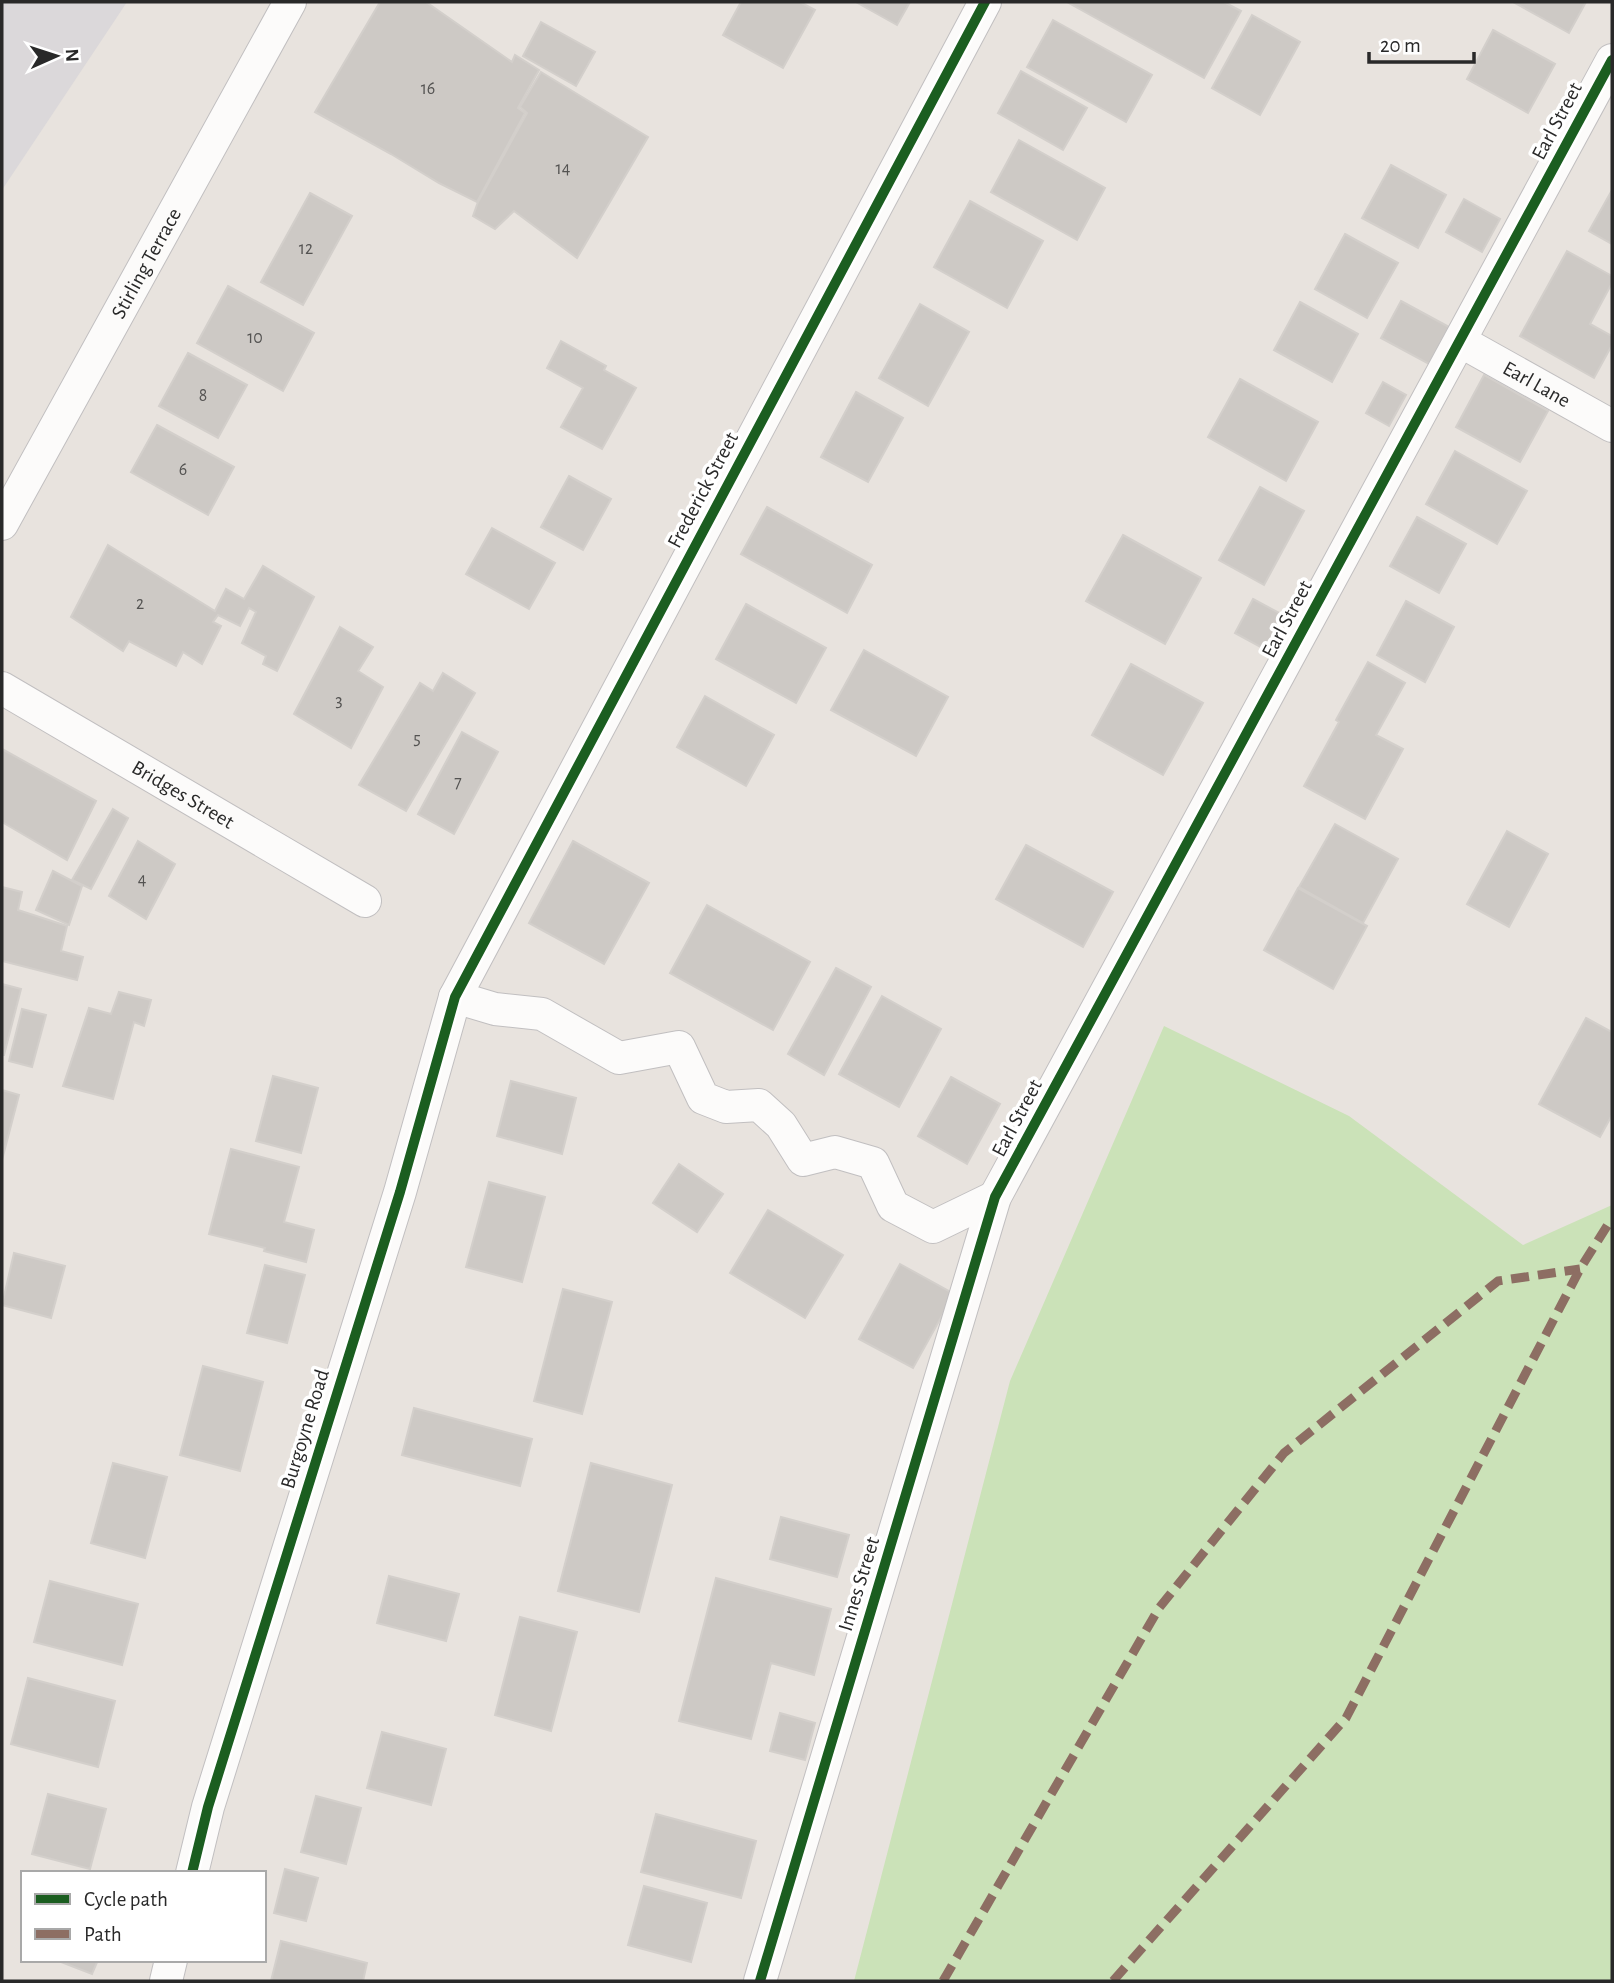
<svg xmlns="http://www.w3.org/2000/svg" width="1614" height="1983" font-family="'Alegreya Sans',sans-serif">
  <rect width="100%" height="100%" fill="#e8e3de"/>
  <path fill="#dbd8da" d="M 2,2 L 127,2 L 2,190 Z"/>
  <path fill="#cbe2b8" d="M 1164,1026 L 1349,1116 L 1523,1245 L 1612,1205 L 1612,1981 L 854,1981 L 1010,1381 Z"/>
  <g fill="#cdc9c5" stroke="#d3cfcb" stroke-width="2">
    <path d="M 380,2 L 426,2 L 512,62 L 515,55 L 539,70 L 518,108 L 525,113 L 477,202 L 439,183 L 391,154 L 315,112 Z"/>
    <path d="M 741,2 L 800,2 L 815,10 L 783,68 L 723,35 Z"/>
    <path d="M 856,2 L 910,2 L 897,25 Z"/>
    <path d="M 1067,2 L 1224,2 L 1241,11 L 1204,78 Z"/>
    <path d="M 1513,2 L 1586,2 L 1569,33 Z"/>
    <path d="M 1252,15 L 1300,42 L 1260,115 L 1212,88 Z"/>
    <path d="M 1053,20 L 1152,75 L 1126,122 L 1027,67 Z"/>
    <path d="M 541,22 L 595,52 L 576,86 L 523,56 Z"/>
    <path d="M 1493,30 L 1555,64 L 1528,113 L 1467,79 Z"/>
    <path d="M 1021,71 L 1087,108 L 1063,150 L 998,113 Z"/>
    <path d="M 541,72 L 648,137 L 577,258 L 514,211 L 495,229 L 473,216 L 478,202 L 527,113 L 520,107 Z"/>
    <path d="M 1019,140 L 1105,188 L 1077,240 L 991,192 Z"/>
    <path d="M 1391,165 L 1446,195 L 1418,248 L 1362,218 Z"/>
    <path d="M 1612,190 L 1612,244 L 1589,231 Z"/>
    <path d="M 310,193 L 352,216 L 303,305 L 261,282 Z"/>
    <path d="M 1464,199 L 1500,219 L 1482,252 L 1446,232 Z"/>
    <path d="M 970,201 L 1043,241 L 1007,308 L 934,267 Z"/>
    <path d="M 1345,234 L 1398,263 L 1367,318 L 1315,289 Z"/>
    <path d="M 1567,251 L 1612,276 L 1612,283 L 1590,324 L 1612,336 L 1612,345 L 1594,378 L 1520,336 Z"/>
    <path d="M 228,286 L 314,333 L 283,391 L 197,343 Z"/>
    <path d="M 1401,301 L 1449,327 L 1429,364 L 1381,338 Z"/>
    <path d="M 1300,302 L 1358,334 L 1332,382 L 1274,350 Z"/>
    <path d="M 920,304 L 969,332 L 928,406 L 879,378 Z"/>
    <path d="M 561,341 L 606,366 L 604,370 L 636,388 L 602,449 L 561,427 L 583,388 L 547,368 Z"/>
    <path d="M 188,353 L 247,385 L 218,438 L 159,406 Z"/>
    <path d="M 1484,375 L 1548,411 L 1520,462 L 1456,427 Z"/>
    <path d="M 1240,379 L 1318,422 L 1286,481 L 1208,437 Z"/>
    <path d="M 1383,382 L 1406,395 L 1389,426 L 1366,413 Z"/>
    <path d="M 856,392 L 903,418 L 868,482 L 821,457 Z"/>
    <path d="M 157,425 L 234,467 L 208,515 L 131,472 Z"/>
    <path d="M 1455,451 L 1527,491 L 1497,544 L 1426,504 Z"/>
    <path d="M 569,476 L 611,499 L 583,550 L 541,527 Z"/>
    <path d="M 1260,487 L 1304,511 L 1264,585 L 1219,560 Z"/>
    <path d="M 767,507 L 872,565 L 847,613 L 741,554 Z"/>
    <path d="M 1417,517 L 1466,544 L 1439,593 L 1390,566 Z"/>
    <path d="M 492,528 L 555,563 L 529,609 L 466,574 Z"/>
    <path d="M 1123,535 L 1201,578 L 1165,644 L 1086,601 Z"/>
    <path d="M 108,545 L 215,611 L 226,589 L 244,599 L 263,566 L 314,597 L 277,671 L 263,664 L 266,656 L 242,643 L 256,612 L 249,608 L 240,626 L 218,615 L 213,622 L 221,626 L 202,664 L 183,652 L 176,666 L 129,641 L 123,651 L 71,617 Z"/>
    <path d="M 1253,599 L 1285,616 L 1266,650 L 1235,633 Z"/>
    <path d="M 1406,601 L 1454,627 L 1425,682 L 1377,655 Z"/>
    <path d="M 746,604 L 826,648 L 796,703 L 716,659 Z"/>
    <path d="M 340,627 L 373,647 L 358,671 L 383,687 L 351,748 L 294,714 Z"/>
    <path d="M 864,650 L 948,697 L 916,756 L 831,710 Z"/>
    <path d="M 1368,662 L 1405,683 L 1376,735 L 1403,749 L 1365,819 L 1304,786 L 1339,722 L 1336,720 Z"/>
    <path d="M 1131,664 L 1203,703 L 1163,775 L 1092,735 Z"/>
    <path d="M 443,673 L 475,693 L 406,811 L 359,785 L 420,683 L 433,691 Z"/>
    <path d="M 705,696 L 774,735 L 746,786 L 677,747 Z"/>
    <path d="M 462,732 L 498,752 L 454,834 L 418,814 Z"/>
    <path d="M 2,749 L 96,801 L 67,860 L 2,822 Z"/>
    <path d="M 113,809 L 128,818 L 91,889 L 72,880 Z"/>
    <path d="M 1335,824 L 1398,859 L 1363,923 L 1299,887 Z"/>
    <path d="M 1507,831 L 1548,854 L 1509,927 L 1467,904 Z"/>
    <path d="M 138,841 L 175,864 L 146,919 L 109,896 Z"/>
    <path d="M 573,841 L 649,883 L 604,964 L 529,923 Z"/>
    <path d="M 1026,845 L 1113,892 L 1083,947 L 996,899 Z"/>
    <path d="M 53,871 L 82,886 L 69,925 L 36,910 Z"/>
    <path d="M 2,887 L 22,892 L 18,910 L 67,926 L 61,951 L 83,957 L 77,980 L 2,961 Z"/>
    <path d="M 1298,888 L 1367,926 L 1333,989 L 1264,950 Z"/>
    <path d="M 707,905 L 810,962 L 773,1030 L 670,973 Z"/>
    <path d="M 836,968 L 871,987 L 824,1075 L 788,1054 Z"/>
    <path d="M 2,984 L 21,989 L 4,1055 L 2,1055 Z"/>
    <path d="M 119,992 L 151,1000 L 144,1026 L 134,1022 L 113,1099 L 63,1086 L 89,1008 L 111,1014 Z"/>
    <path d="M 882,996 L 941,1029 L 899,1107 L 839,1074 Z"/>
    <path d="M 22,1009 L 46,1015 L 32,1067 L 9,1061 Z"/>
    <path d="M 1586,1018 L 1612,1032 L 1612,1115 L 1600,1137 L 1539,1104 Z"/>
    <path d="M 273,1076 L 318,1088 L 301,1153 L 256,1141 Z"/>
    <path d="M 951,1077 L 1000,1104 L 967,1164 L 918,1136 Z"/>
    <path d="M 511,1081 L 576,1098 L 562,1154 L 497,1136 Z"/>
    <path d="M 2,1090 L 19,1095 L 2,1160 Z"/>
    <path d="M 231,1149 L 299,1167 L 284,1222 L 314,1230 L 306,1262 L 264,1251 L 265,1248 L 209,1234 Z"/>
    <path d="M 679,1164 L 723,1194 L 697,1232 L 653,1203 Z"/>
    <path d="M 489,1182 L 545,1197 L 522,1282 L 466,1267 Z"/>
    <path d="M 768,1210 L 843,1255 L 805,1318 L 730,1273 Z"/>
    <path d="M 14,1253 L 65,1266 L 51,1318 L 2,1305 Z"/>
    <path d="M 900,1264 L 954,1294 L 913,1368 L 859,1339 Z"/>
    <path d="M 265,1265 L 305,1275 L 287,1343 L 247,1333 Z"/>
    <path d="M 563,1289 L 612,1302 L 582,1414 L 534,1401 Z"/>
    <path d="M 203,1366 L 263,1382 L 240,1471 L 180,1455 Z"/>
    <path d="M 414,1408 L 532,1439 L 520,1486 L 402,1455 Z"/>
    <path d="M 113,1463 L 167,1477 L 145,1558 L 91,1543 Z"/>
    <path d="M 591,1463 L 672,1485 L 639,1612 L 558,1591 Z"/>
    <path d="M 781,1517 L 849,1535 L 837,1577 L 770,1559 Z"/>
    <path d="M 389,1576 L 459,1594 L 446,1641 L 377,1623 Z"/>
    <path d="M 716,1578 L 831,1609 L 814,1675 L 771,1663 L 751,1739 L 679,1721 Z"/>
    <path d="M 50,1581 L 138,1604 L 122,1665 L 34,1642 Z"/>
    <path d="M 520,1617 L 577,1632 L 551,1731 L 495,1715 Z"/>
    <path d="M 28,1678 L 115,1701 L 98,1767 L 11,1744 Z"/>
    <path d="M 780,1713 L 815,1723 L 805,1760 L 770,1751 Z"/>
    <path d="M 382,1732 L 446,1749 L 431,1805 L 367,1788 Z"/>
    <path d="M 48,1794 L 106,1809 L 90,1869 L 32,1854 Z"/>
    <path d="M 316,1796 L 361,1808 L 346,1864 L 301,1852 Z"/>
    <path d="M 656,1814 L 756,1841 L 741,1898 L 641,1872 Z"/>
    <path d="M 285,1869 L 318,1878 L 306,1921 L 274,1913 Z"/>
    <path d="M 644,1886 L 707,1903 L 691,1962 L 628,1945 Z"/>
    <path d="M 281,1941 L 367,1963 L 363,1981 L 271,1981 Z"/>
    <path d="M 56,1960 L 98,1960 L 92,1974 Z"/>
  </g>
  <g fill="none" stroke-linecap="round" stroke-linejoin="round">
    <g stroke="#c1bfc0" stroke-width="34">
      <g id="street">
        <path id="s1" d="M 1460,341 L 1612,426"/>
        <path id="s2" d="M 2,524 L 290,2"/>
        <path id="s3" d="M 2,688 L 365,901"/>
        <path d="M 455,997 L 495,1009 L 542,1014 L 619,1058 L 679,1047 L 703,1098 L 726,1107 L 759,1105 L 781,1125 L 803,1160 L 835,1152 L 873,1163 L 893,1206 L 933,1227 L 995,1197"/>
        <path d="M 192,1873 L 208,1807 L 400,1192 L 455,997 L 985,2"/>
        <path d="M 166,1981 L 171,1960"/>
        <path d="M 760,1981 L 995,1197 L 1612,60"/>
      </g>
    </g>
    <use href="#street" stroke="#fcfbfa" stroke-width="32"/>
    <g stroke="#8d6e63" stroke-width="9" stroke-dasharray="18 9" stroke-linecap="butt">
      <path d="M 943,1981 L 1159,1608 L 1284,1453 L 1498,1281 L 1580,1269"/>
      <path d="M 1113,1981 L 1346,1718 L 1580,1269 L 1612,1218"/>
    </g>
    <g stroke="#fff" stroke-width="15">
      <g id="cycleway">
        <path d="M 192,1873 L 208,1807 L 400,1192 L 455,997 L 985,2"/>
        <path d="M 760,1981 L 995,1197 L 1612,60"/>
      </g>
    </g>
    <use href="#cycleway" stroke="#1b5e20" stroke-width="10"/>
  </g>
  <g text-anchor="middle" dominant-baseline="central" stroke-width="7" stroke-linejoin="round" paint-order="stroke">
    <g font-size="18" fill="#545352">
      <text x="428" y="89">16</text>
      <text x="563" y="169">14</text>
      <text x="306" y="249">12</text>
      <text x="255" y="338">10</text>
      <text x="203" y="396">8</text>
      <text x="183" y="470">6</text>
      <text x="140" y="604">2</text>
      <text x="339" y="701">3</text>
      <text x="417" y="739">5</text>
      <text x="458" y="783">7</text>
      <text x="142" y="880">4</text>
    </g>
    <g font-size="21" fill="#292929" stroke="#fff">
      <text transform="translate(1557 121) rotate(-62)">Earl Street</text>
      <text stroke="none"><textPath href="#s2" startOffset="298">Stirling Terrace</textPath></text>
      <text stroke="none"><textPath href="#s1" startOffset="88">Earl Lane</textPath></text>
      <text transform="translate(703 490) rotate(-62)">Frederick Street</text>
      <text transform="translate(1287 619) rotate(-62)">Earl Street</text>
      <text stroke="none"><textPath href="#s3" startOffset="210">Bridges Street</textPath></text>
      <text transform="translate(1017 1118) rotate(-62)">Earl Street</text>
      <text transform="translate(305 1429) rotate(-73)">Burgoyne Road</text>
      <text transform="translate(859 1584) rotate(-73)">Innes Street</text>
    </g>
  </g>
  <rect width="1614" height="1983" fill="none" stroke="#292929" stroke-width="7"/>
  <rect x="21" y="1871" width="245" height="91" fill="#ffffff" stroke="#a9a9a9" stroke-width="2"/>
  <rect x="35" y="1894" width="35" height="10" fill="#1b5e20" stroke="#a9a9a9" stroke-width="2"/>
  <text x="84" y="1906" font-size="21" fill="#292929">Cycle path</text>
  <rect x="35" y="1929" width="35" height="10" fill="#8d6e63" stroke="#a9a9a9" stroke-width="2"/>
  <text x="84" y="1941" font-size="21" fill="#292929">Path</text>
  <g transform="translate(56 56) rotate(87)" stroke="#ffffff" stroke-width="5" paint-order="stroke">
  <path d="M0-5L12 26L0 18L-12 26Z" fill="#292929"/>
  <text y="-10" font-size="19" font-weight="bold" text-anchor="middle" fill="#292929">N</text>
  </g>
  <path d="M1369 52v10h105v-10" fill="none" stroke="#292929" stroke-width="3.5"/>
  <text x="1380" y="52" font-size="21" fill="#292929" stroke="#ffffff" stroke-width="5" paint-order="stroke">20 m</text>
</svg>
